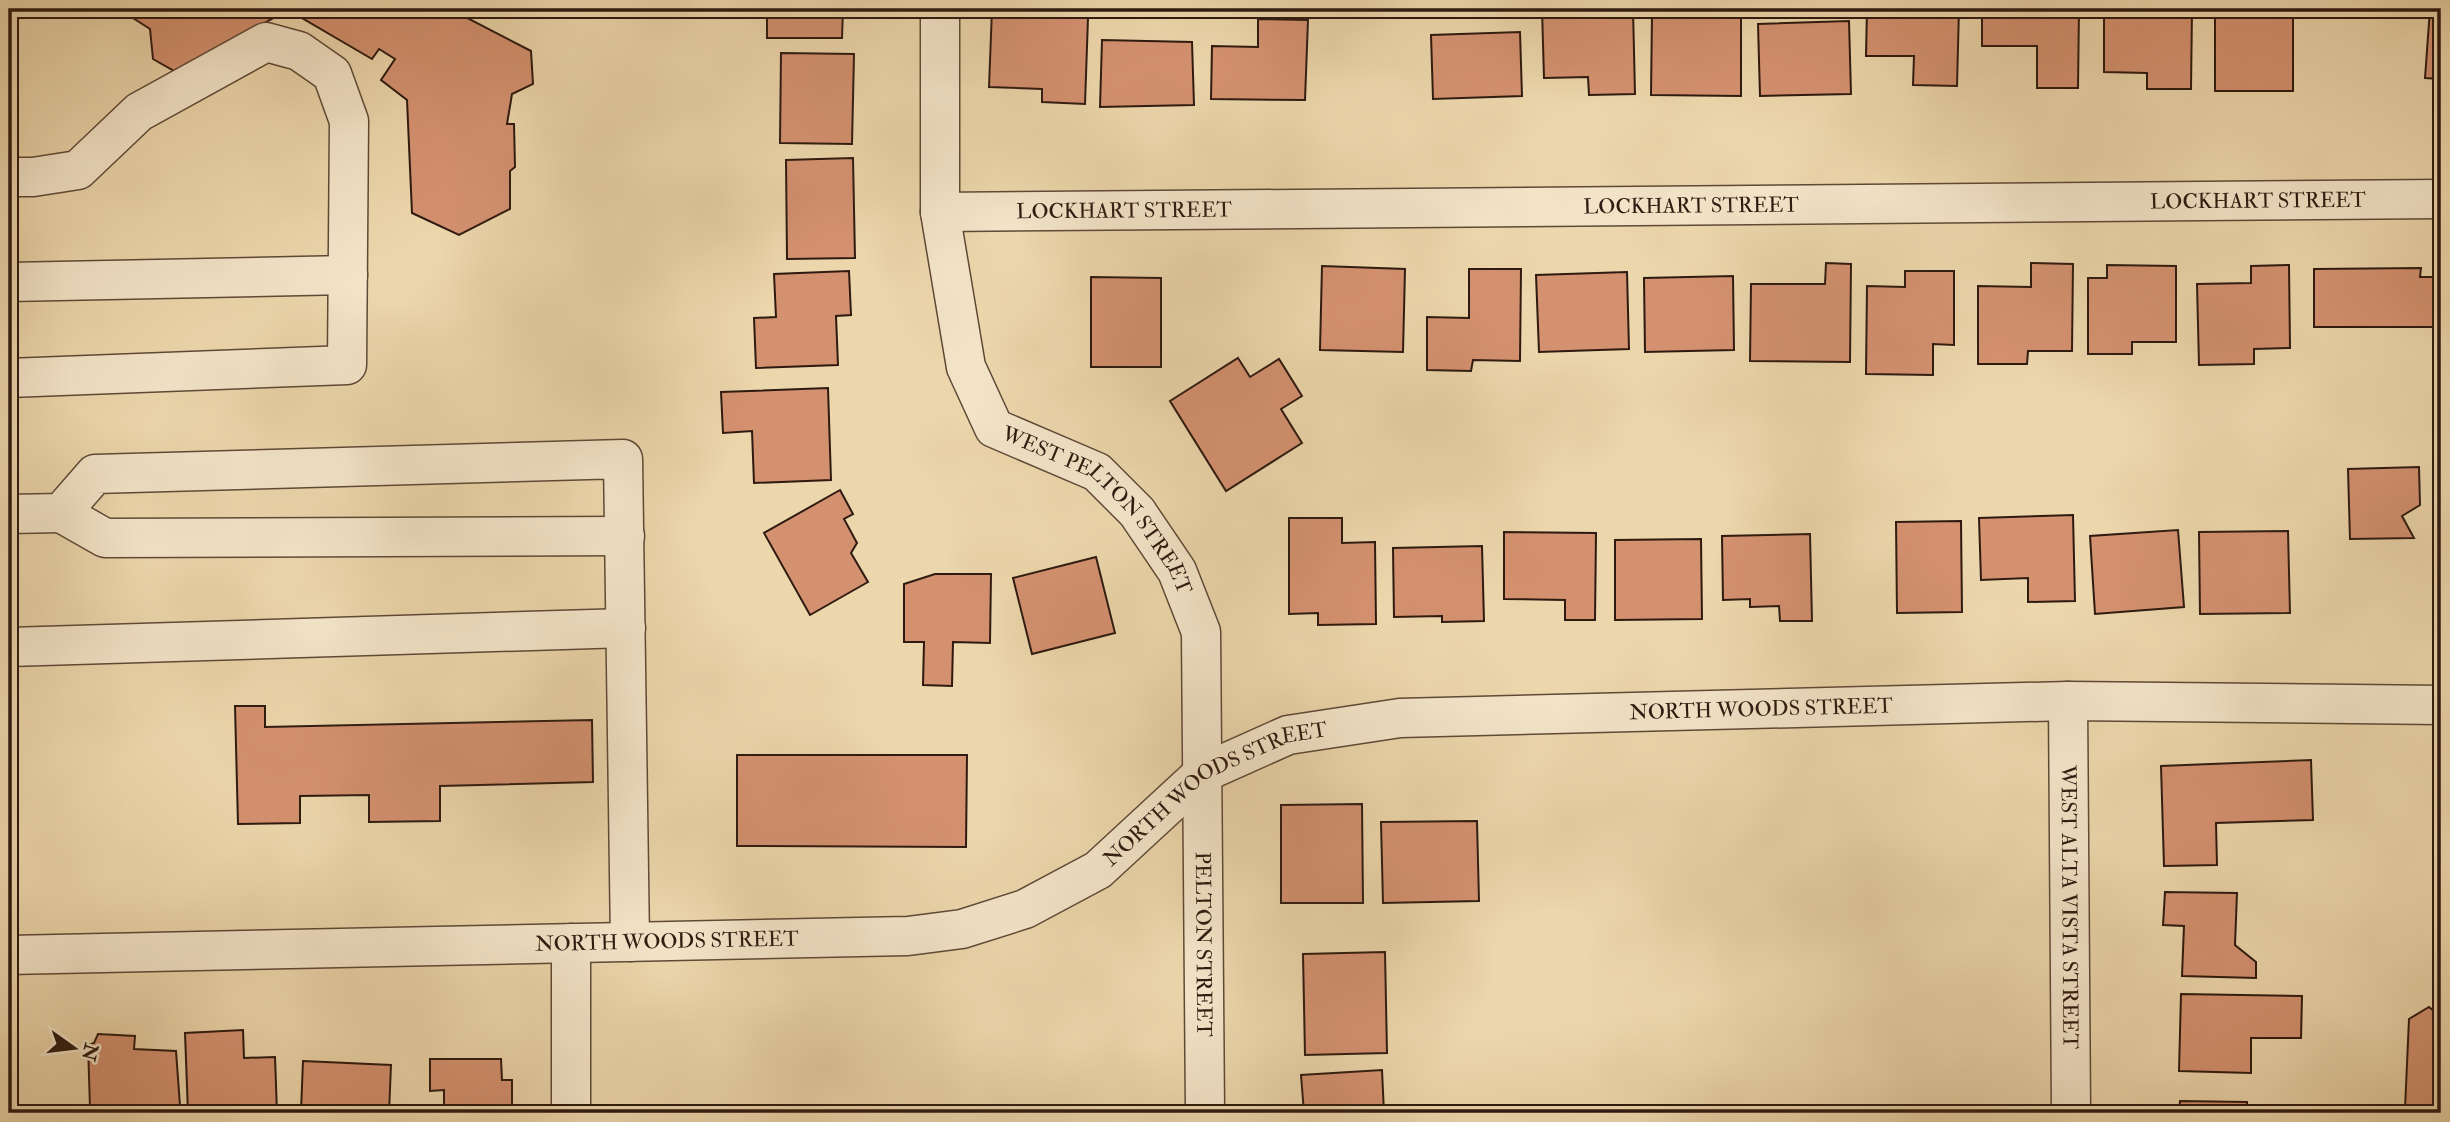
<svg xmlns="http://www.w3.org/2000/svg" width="2450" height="1122" font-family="'IM FELL Double Pica',serif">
  <rect width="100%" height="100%" fill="#ecd6ab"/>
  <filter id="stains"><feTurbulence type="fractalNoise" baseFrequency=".00286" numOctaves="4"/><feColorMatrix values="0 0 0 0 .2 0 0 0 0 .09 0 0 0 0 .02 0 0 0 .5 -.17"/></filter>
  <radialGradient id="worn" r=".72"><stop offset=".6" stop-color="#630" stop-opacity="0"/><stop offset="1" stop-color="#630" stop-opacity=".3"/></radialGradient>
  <g fill="#d49170" stroke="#2e1a10" stroke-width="2">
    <path d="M 119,9 L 450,9 L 531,51 L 533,84 L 512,94 L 507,124 L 514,124 L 515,167 L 510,171 L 510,209 L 459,235 L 412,213 L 407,100 L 381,80 L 395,59 L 379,49 L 372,59 L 288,10 L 176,72 L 153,59 L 150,29 Z"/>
    <path d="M 767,9 L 843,9 L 842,38 L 767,38 Z"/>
    <path d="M 992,9 L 1043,9 L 1048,17 L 1088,18 L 1085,104 L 1042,102 L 1042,89 L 989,87 Z"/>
    <path d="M 1542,9 L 1633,9 L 1635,94 L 1589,95 L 1588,77 L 1544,78 Z"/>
    <path d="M 1867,9 L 1959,9 L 1957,86 L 1913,85 L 1914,56 L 1866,56 Z"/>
    <path d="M 1982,9 L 2079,9 L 2078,88 L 2037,88 L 2037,46 L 1982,46 Z"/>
    <path d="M 2104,9 L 2192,9 L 2191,89 L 2147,89 L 2147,73 L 2104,72 Z"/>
    <path d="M 2430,9 L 2441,9 L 2441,79 L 2425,78 Z"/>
    <path d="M 1652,15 L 1741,16 L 1741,96 L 1651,95 Z"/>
    <rect x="2215" y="18" width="78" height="73"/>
    <path d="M 1258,19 L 1308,20 L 1305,100 L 1211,99 L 1212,46 L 1258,47 Z"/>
    <path d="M 1849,21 L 1851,94 L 1760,96 L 1758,24 Z"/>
    <path d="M 1520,32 L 1522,96 L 1433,99 L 1431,35 Z"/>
    <path d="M 1102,40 L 1192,42 L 1194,105 L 1100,107 Z"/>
    <path d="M 781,53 L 854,54 L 852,144 L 780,143 Z"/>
    <path d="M 853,158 L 855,258 L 787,259 L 786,160 Z"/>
    <path d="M 1826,263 L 1851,264 L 1850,362 L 1750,361 L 1751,284 L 1825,284 Z"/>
    <path d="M 2031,263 L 2073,264 L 2072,351 L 2028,351 L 2027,364 L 1978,364 L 1978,286 L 2031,287 Z"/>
    <path d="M 2107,265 L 2176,266 L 2176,342 L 2132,342 L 2132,354 L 2088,354 L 2088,278 L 2107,278 Z"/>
    <path d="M 2289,265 L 2290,348 L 2254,349 L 2254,364 L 2199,365 L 2197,284 L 2251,283 L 2251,266 Z"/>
    <path d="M 1322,266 L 1405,269 L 1403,352 L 1320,350 Z"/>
    <path d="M 2421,268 L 2420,277 L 2441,277 L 2441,327 L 2314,327 L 2314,269 Z"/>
    <path d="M 1469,269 L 1521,269 L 1520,361 L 1473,360 L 1471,371 L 1427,370 L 1427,317 L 1469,318 Z"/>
    <path d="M 849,271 L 851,315 L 836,316 L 838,365 L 756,368 L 754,318 L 776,317 L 774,274 Z"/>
    <path d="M 1905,271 L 1954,271 L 1954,345 L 1933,344 L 1933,375 L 1866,374 L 1867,286 L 1905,287 Z"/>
    <path d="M 1627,272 L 1629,349 L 1539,352 L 1536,275 Z"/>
    <path d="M 1733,276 L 1734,350 L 1645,352 L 1644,278 Z"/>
    <path d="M 1091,277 L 1161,278 L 1161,367 L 1091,367 Z"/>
    <path d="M 1238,358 L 1250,377 L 1279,359 L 1302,396 L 1281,409 L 1302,443 L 1226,491 L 1170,401 Z"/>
    <path d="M 828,388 L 831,480 L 754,483 L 752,431 L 723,433 L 721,392 Z"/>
    <path d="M 2419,467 L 2420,505 L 2402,516 L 2414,538 L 2350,539 L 2348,469 Z"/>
    <path d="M 840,490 L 853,514 L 844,519 L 857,543 L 851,553 L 868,582 L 810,615 L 764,533 Z"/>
    <path d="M 2073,515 L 2075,601 L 2028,602 L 2028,578 L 1981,580 L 1979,518 Z"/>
    <path d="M 1289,518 L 1342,518 L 1342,543 L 1375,542 L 1376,624 L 1318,625 L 1318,613 L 1289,614 Z"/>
    <path d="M 1961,521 L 1962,612 L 1897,613 L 1896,522 Z"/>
    <path d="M 2178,530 L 2184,607 L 2095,614 L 2090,536 Z"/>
    <path d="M 2288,531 L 2290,613 L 2200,614 L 2199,532 Z"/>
    <path d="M 1504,532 L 1596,533 L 1595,620 L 1565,620 L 1565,600 L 1504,599 Z"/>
    <path d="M 1810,534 L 1812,621 L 1780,621 L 1779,606 L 1750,607 L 1750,599 L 1723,600 L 1722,536 Z"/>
    <path d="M 1701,539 L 1702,619 L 1615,620 L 1615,540 Z"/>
    <path d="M 1482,546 L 1484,621 L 1442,622 L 1442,616 L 1394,617 L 1393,548 Z"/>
    <path d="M 1096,557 L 1115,633 L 1032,654 L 1013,578 Z"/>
    <path d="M 935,574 L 991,574 L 990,643 L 953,642 L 952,686 L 923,685 L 924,642 L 904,642 L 904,584 Z"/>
    <path d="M 235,706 L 265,706 L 265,727 L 592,720 L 593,782 L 440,786 L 440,821 L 369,822 L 369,795 L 300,796 L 300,823 L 238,824 Z"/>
    <path d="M 737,755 L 967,755 L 966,847 L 737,846 Z"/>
    <path d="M 2311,760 L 2313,820 L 2216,823 L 2217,865 L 2164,866 L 2161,766 Z"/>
    <path d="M 1362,804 L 1363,903 L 1281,903 L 1281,805 Z"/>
    <path d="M 1477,821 L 1479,901 L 1383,903 L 1381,822 Z"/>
    <path d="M 2165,892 L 2237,893 L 2235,945 L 2256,962 L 2256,978 L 2182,976 L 2184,926 L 2163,925 Z"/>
    <path d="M 1385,952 L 1387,1053 L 1305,1055 L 1303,954 Z"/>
    <path d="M 2181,994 L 2302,996 L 2301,1038 L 2251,1038 L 2251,1073 L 2179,1071 Z"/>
    <path d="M 2429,1007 L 2441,1017 L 2441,1111 L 2405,1109 L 2409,1019 Z"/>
    <path d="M 243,1030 L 244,1058 L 275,1057 L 277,1113 L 188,1113 L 185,1033 Z"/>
    <path d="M 98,1034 L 135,1036 L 134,1049 L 176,1051 L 180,1106 L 152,1107 L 152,1113 L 107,1113 L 107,1107 L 90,1108 L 88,1045 L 94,1043 Z"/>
    <path d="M 430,1059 L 501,1059 L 502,1080 L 512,1080 L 512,1113 L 444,1113 L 444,1090 L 430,1091 Z"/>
    <path d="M 303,1061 L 391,1065 L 389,1113 L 301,1111 Z"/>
    <path d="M 1382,1070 L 1384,1113 L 1304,1113 L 1301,1075 Z"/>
    <path d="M 2180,1101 L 2247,1102 L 2247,1113 L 2179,1113 Z"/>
  </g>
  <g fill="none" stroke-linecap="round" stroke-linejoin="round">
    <g stroke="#5e4937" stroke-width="41">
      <g id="minor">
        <path id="s1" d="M 940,9 L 940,212 L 966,367 L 994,428 L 1097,472 L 1137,512 L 1177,571 L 1201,632 L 1205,1113"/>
        <path d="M 9,177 L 33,177 L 78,170 L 139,112 L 266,42 L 299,51 L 332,74 L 349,121 L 347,365 L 9,378"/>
        <path id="s2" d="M 940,212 L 2441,199"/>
        <path d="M 9,282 L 348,275"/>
        <path d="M 61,513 L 105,538 L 625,536"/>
        <path d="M 9,514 L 61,513 L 95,474 L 623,459 L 630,942"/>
        <path d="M 9,647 L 626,628"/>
        <path id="s3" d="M 2068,701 L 2071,1113"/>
        <path d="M 571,943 L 571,1113"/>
        <path id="s4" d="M 9,955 L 908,936 L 962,929 L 1025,909 L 1098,870 L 1203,773 L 1288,735 L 1400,718 L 2068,701 L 2441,705"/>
      </g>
    </g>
    <use href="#minor" stroke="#f3e4c8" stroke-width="38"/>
  </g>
  <g text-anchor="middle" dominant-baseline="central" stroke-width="5" stroke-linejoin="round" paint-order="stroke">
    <g font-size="21" fill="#2e1a10" stroke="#f3e4c8">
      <text stroke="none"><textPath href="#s2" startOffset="1318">LOCKHART STREET</textPath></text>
      <text stroke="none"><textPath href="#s2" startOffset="751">LOCKHART STREET</textPath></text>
      <text stroke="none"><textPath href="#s2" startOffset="184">LOCKHART STREET</textPath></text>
      <text stroke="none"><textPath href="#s1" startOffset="564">WEST PELTON STREET</textPath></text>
      <text stroke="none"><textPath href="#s4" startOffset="1813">NORTH WOODS STREET</textPath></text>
      <text stroke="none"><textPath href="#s4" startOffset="1246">NORTH WOODS STREET</textPath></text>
      <text stroke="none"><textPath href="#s3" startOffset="206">WEST ALTA VISTA STREET</textPath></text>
      <text stroke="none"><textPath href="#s4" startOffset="658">NORTH WOODS STREET</textPath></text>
      <text stroke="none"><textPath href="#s1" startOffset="1045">PELTON STREET</textPath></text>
    </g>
  </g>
  <rect width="2450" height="1122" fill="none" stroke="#ecd6ab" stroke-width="35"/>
  <rect x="10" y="10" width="2429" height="1101" fill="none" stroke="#2e1a10" stroke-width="3.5"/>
  <rect x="18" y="18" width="2415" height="1087" fill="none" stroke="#2e1a10" stroke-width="2"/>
  <g transform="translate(74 1048) rotate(104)" stroke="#f3e4c8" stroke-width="5" paint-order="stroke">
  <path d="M0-5L12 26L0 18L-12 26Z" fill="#2e1a10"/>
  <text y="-10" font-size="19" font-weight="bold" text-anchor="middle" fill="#2e1a10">N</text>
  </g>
  <rect width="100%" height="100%" filter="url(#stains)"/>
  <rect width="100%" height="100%" fill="url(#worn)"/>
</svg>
